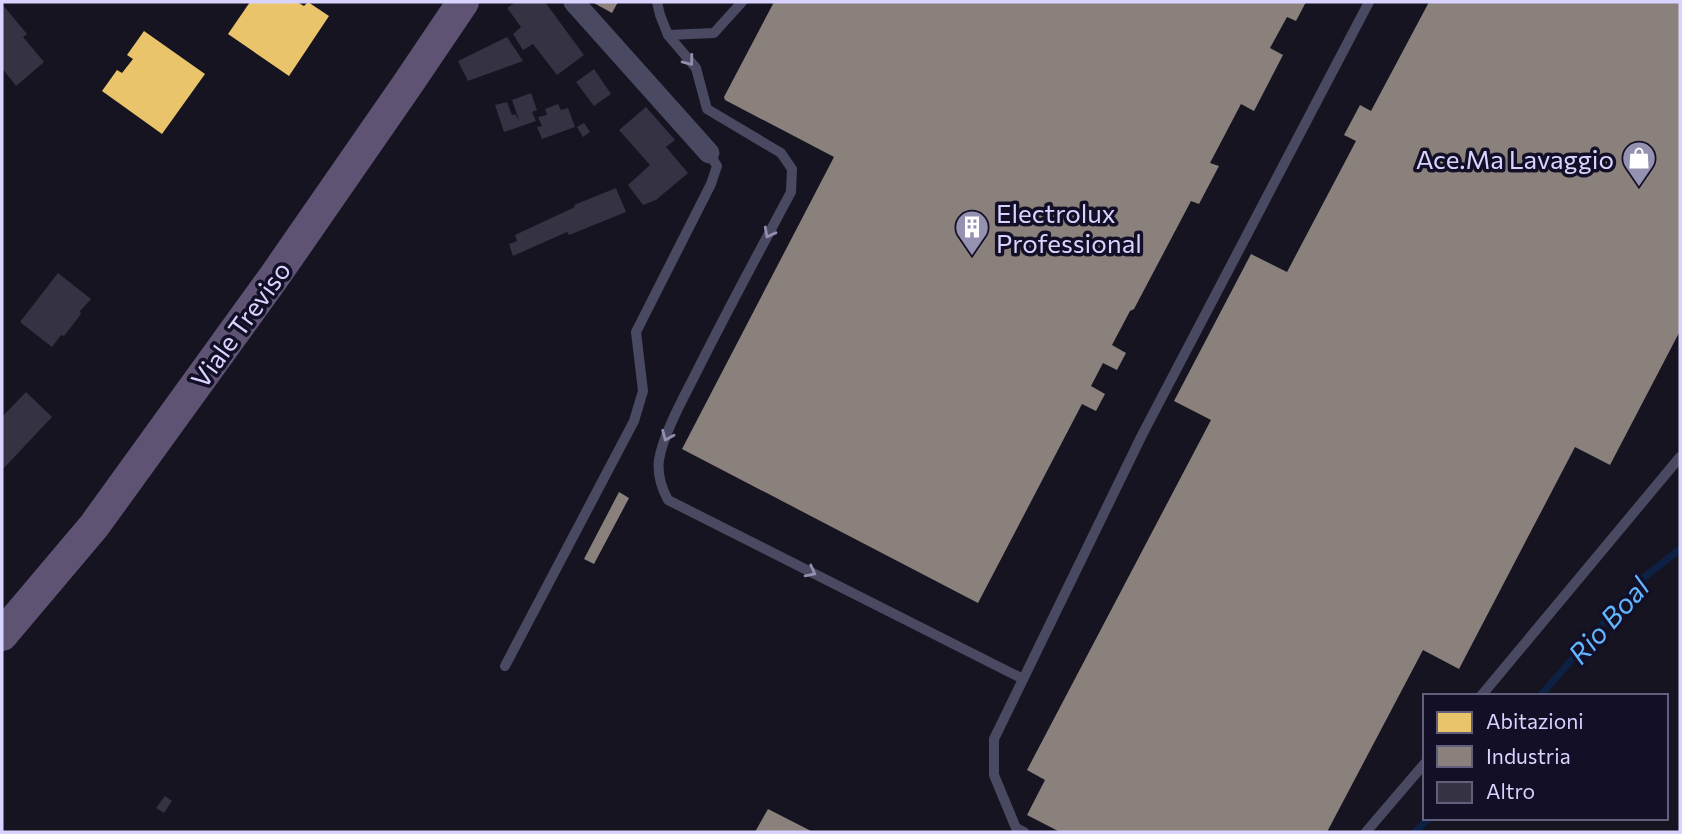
<svg xmlns="http://www.w3.org/2000/svg" width="1682" height="834" font-family="Commissioner,sans-serif">
  <rect width="100%" height="100%" fill="#161421"/>
  <g fill="#e9c46a">
    <path d="M 250,2 L 297,2 L 304,6 L 308,2 L 329,16 L 289,76 L 228,34 Z"/>
    <path d="M 144,31 L 205,74 L 162,134 L 102,91 L 117,70 L 122,73 L 133,59 L 127,55 Z"/>
  </g>
  <g fill="#8a817c">
    <path d="M 592,2 L 618,2 L 612,13 Z"/>
    <path d="M 774,2 L 1306,2 L 1296,21 L 1287,17 L 1270,48 L 1283,55 L 1254,111 L 1241,104 L 1210,163 L 1219,166 L 1199,204 L 1191,201 L 1134,309 L 1130,311 L 1112,345 L 1126,353 L 1117,370 L 1103,363 L 1091,386 L 1105,394 L 1096,411 L 1082,404 L 978,603 L 682,449 L 834,157 L 725,100 L 724,97 Z"/>
    <path d="M 1429,2 L 1680,2 L 1680,331 L 1610,465 L 1575,447 L 1459,669 L 1423,650 L 1327,832 L 1060,832 L 1027,815 L 1045,780 L 1027,770 L 1211,420 L 1174,401 L 1251,254 L 1287,272 L 1356,141 L 1344,135 L 1360,105 L 1371,111 Z"/>
    <path d="M 619,492 L 629,498 L 594,564 L 584,559 Z"/>
    <path d="M 768,809 L 813,832 L 755,832 Z"/>
  </g>
  <g fill="none" stroke-linecap="round" stroke-linejoin="round">
    <g stroke="#0d2144" stroke-width="7">
      <path d="M 1540,696 L 1642,579 L 1680,549"/>
      <path d="M 1415,832 L 1429,818"/>
    </g>
  </g>
  <g fill="#343243">
    <path d="M 516,2 L 545,2 L 584,55 L 557,75 L 533,44 L 523,50 L 513,34 L 521,27 L 507,8 Z"/>
    <path d="M 2,4 L 27,34 L 23,37 L 44,62 L 16,86 L 2,68 Z"/>
    <path d="M 507,37 L 523,61 L 468,81 L 458,61 Z"/>
    <path d="M 594,69 L 611,94 L 594,106 L 576,82 Z"/>
    <path d="M 531,93 L 537,110 L 532,112 L 536,121 L 504,132 L 495,105 L 507,102 L 512,115 L 515,114 L 519,120 L 512,100 Z"/>
    <path d="M 558,104 L 561,110 L 568,108 L 575,127 L 542,139 L 537,127 L 542,126 L 538,117 L 547,115 L 545,109 Z"/>
    <path d="M 646,107 L 675,140 L 666,147 L 688,173 L 656,200 L 643,205 L 628,185 L 650,165 L 619,130 Z"/>
    <path d="M 584,123 L 590,132 L 583,137 L 577,127 Z"/>
    <path d="M 616,188 L 626,212 L 569,235 L 567,232 L 513,256 L 509,244 L 517,241 L 515,235 L 575,207 L 574,205 Z"/>
    <path d="M 58,273 L 91,299 L 80,311 L 81,314 L 64,336 L 61,335 L 52,347 L 20,322 Z"/>
    <path d="M 26,392 L 52,417 L 2,470 L 2,417 Z"/>
    <path d="M 165,796 L 172,801 L 164,813 L 156,808 Z"/>
  </g>
  <g fill="none" stroke-linecap="round" stroke-linejoin="round">
    <g stroke="#4a4962" stroke-width="10">
      <path d="M 657,2 L 660,15 L 668,35 L 696,68 L 707,109 L 781,153 L 792,169 L 791,192 C 759,252 727,311 697,371 C 685,395 663,434 659,460 C 657,475 661,487 668,500 L 1023,679"/>
      <path d="M 668,35 L 714,33 L 742,2"/>
      <path d="M 505,666 L 634,421 L 643,391 L 636,332 L 711,184 L 717,166 L 709,153"/>
      <path d="M 1481,696 L 1680,457"/>
      <path d="M 1024,832 L 1016,828 L 994,775 L 994,739 L 1142,435 L 1369,2"/>
      <path d="M 1366,832 L 1425,763"/>
    </g>
    <path stroke="#4a4962" stroke-width="21" d="M 574,2 L 709,153"/>
    <path stroke="#5e5373" stroke-width="32" d="M 2,635 L 94,526 L 274,277 L 407,85 L 463,2"/>
  </g>
  <defs><path id="oneway-chevron" d="M-2-3.5L2.5 0L-2 3.5" fill="none" stroke-width="1.6" stroke-linecap="round" stroke-linejoin="round" transform="scale(1.75)"/></defs>
  <g stroke="#928eb0">
    <use href="#oneway-chevron" transform="translate(689 61) rotate(53)"/>
    <use href="#oneway-chevron" transform="translate(769 233) rotate(118)"/>
    <use href="#oneway-chevron" transform="translate(667 436) rotate(113)"/>
    <use href="#oneway-chevron" transform="translate(811 572) rotate(27)"/>
  </g>
  <defs>
    <g id="shop-pin" transform="scale(1.75)"><path d="M0 17L-7.5 6A9.5 9.5 0 1 1 7.5 6Z" fill="#9591b1" stroke="#130f26"/><path d="M-5-2.5h2.3a2.7 3.5 0 0 1 5.4 0H5L5.5 6h-11ZM-1.5-2.5h3a1.5 2.3 0 0 0-3 0Z" fill="#fff"/></g>
    <g id="building-pin" transform="scale(1.75)"><path d="M0 17L-7.5 6A9.5 9.5 0 1 1 7.5 6Z" fill="#9591b1" stroke="#130f26"/><path d="M-4-6H4V6H1V3H-1V6H-4ZM-2.5-4.3h1.7v1.8h-1.7ZM.8-4.3h1.7v1.8H.8ZM-2.5-1h1.7V.8h-1.7ZM.8-1h1.7V.8H.8Z" fill="#fff"/></g>
  </defs>
  <g fill-rule="evenodd">
    <use href="#shop-pin" x="1639" y="158"/>
    <use href="#building-pin" x="972" y="227"/>
  </g>
  <g text-anchor="middle" dominant-baseline="central" stroke-width="7" stroke-linejoin="round" paint-order="stroke">
    <g font-size="26" fill="#d9d4ff" stroke="#130f26" text-anchor="end">
      <text x="1614" y="158">Ace.Ma Lavaggio</text>
      <text x="996" y="212" text-anchor="start">Electrolux<tspan x="996" dy="30">Professional</tspan></text>
    </g>
    <g font-size="26" fill="#d9d4ff" stroke="#130f26">
      <text transform="translate(240 324) rotate(-54)">Viale Treviso</text>
    </g>
    <g font-size="28" font-style="italic" fill="#62b6ff" stroke="#130f26">
      <text transform="translate(1608 620) rotate(-48)">Rio Boal</text>
    </g>
  </g>
  <rect width="1682" height="834" fill="none" stroke="#d9d4ff" stroke-width="7"/>
  <rect x="1423" y="694" width="245" height="126" fill="#130f26" stroke="#625e7d" stroke-width="2"/>
  <rect x="1437" y="712" width="35" height="21" fill="#e9c46a" stroke="#625e7d" stroke-width="2"/>
  <text x="1486" y="729" font-size="21" fill="#d9d4ff">Abitazioni</text>
  <rect x="1437" y="746" width="35" height="21" fill="#8a817c" stroke="#625e7d" stroke-width="2"/>
  <text x="1486" y="764" font-size="21" fill="#d9d4ff">Industria</text>
  <rect x="1437" y="782" width="35" height="21" fill="#343243" stroke="#625e7d" stroke-width="2"/>
  <text x="1486" y="799" font-size="21" fill="#d9d4ff">Altro</text>
</svg>
